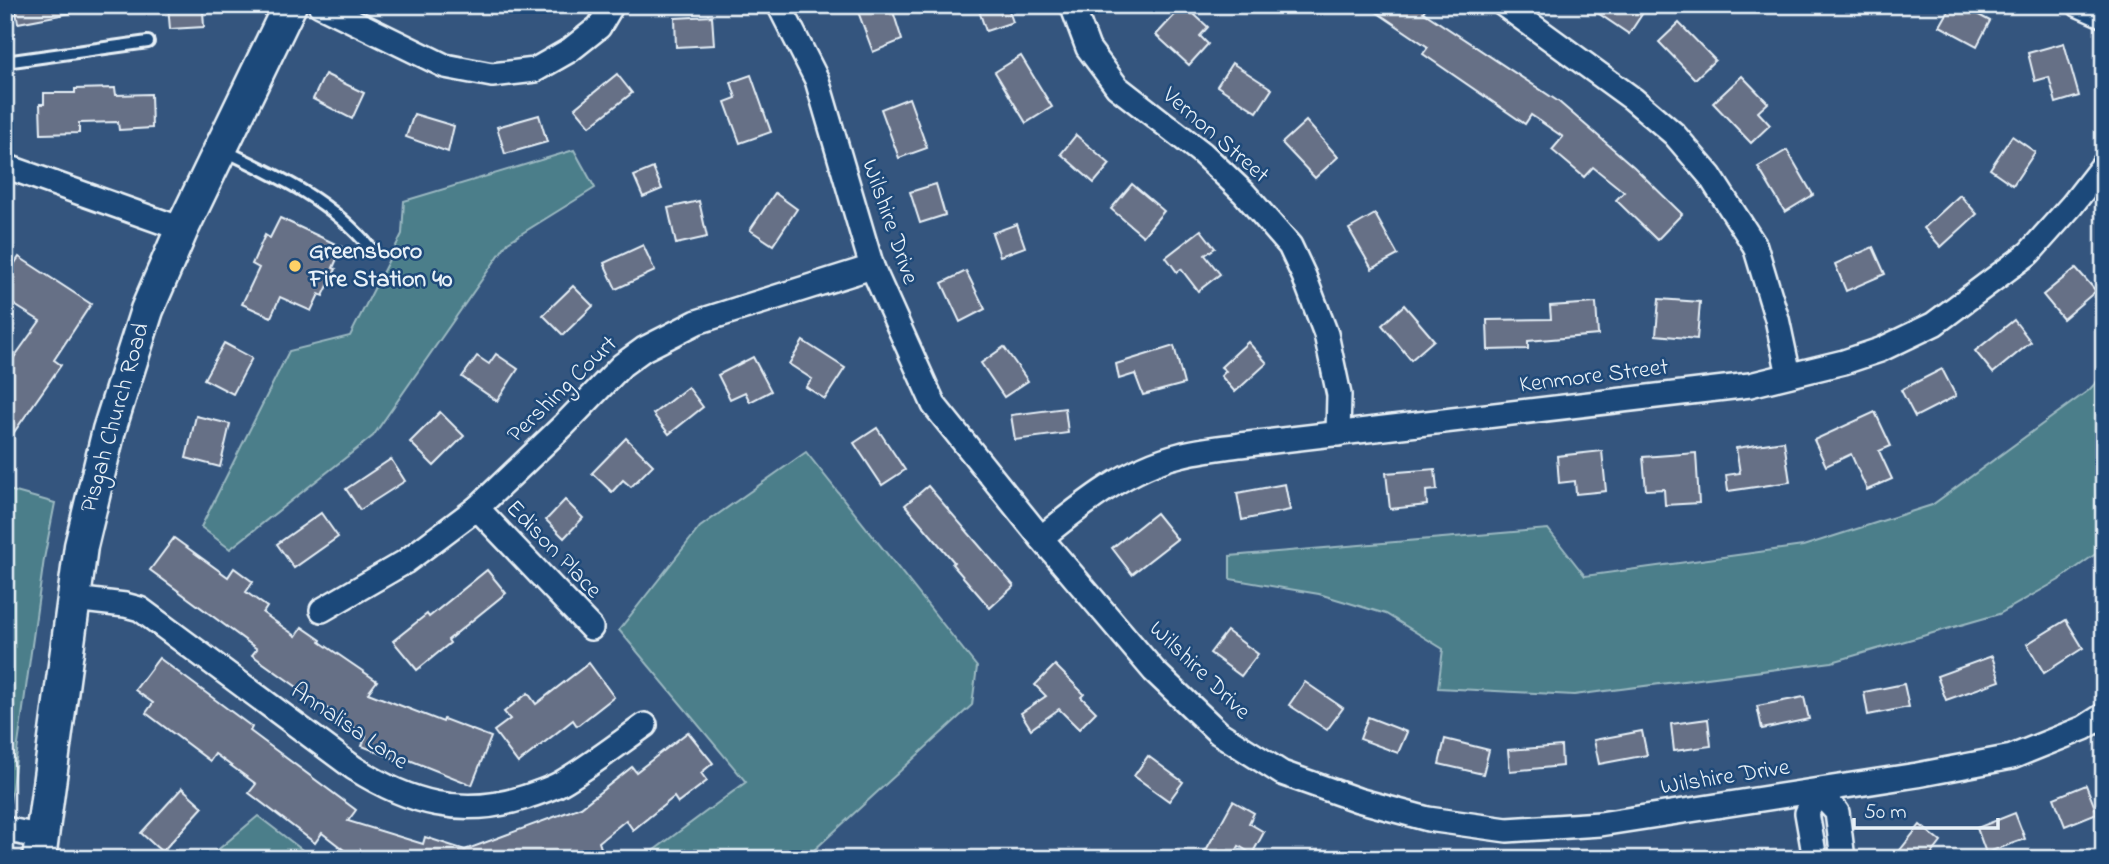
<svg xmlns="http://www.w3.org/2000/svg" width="2109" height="864" font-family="'Indie Flower',sans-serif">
  <rect width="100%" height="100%" fill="#34557e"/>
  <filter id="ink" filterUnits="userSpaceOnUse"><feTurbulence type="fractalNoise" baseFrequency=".0143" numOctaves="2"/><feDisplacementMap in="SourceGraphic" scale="14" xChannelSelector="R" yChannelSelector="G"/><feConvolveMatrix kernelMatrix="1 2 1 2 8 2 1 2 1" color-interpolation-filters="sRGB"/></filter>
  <g filter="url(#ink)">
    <g fill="#4b7e8a" stroke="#9ab8c1" stroke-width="2">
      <path d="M 574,150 L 595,188 L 508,242 L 373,436 L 230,549 L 201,527 L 289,351 L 350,336 L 402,234 L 404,201 Z"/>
      <path d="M 2104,374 L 2104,548 L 2059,580 L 1999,614 L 1832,662 L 1574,695 L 1438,688 L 1443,649 L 1386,614 L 1319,594 L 1230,579 L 1230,556 L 1548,529 L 1585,576 L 1803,546 L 1932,505 L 2089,390 Z"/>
      <path d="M 806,452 L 977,667 L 972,705 L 812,852 L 807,859 L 642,859 L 746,782 L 619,630 L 700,527 Z"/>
      <path d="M 5,489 L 55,503 L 44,559 L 10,802 L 5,801 Z"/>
      <path d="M 258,816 L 314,859 L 207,859 Z"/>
    </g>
    <g fill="#666f86" stroke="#e8f1f8" stroke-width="2">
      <path d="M 15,5 L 70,5 L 71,13 L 18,23 Z"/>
      <path d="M 168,5 L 200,5 L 200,11 L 203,11 L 204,27 L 170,29 Z"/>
      <path d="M 866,5 L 891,5 L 902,40 L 873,52 L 857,9 Z"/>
      <path d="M 977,5 L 1007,5 L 1013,22 L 986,31 Z"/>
      <path d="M 1184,5 L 1208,27 L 1200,36 L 1208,44 L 1189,65 L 1156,35 Z"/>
      <path d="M 1366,5 L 1428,5 L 1423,12 L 1559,102 L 1634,167 L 1682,214 L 1657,240 L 1616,200 L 1624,192 L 1593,167 L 1584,177 L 1552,150 L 1563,137 L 1531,115 L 1525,124 L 1423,54 L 1428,47 Z"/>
      <path d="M 1586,5 L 1648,5 L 1629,34 Z"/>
      <path d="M 1952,5 L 1960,5 L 1990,21 L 1977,46 L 1940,26 Z"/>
      <path d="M 712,16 L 714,45 L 676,47 L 675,18 Z"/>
      <path d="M 1679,23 L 1715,60 L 1695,79 L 1659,42 Z"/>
      <path d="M 2064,43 L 2079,96 L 2056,103 L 2049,77 L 2035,81 L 2028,53 Z"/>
      <path d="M 1021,56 L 1052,107 L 1026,123 L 995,72 Z"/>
      <path d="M 1232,63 L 1272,89 L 1257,112 L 1217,86 Z"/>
      <path d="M 325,74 L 364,93 L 352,119 L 313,99 Z"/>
      <path d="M 617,74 L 632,93 L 590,126 L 575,108 Z"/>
      <path d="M 751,75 L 771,132 L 740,143 L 725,102 L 736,98 L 731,82 Z"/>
      <path d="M 1742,76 L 1768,103 L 1758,112 L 1770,125 L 1751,143 L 1713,103 Z"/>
      <path d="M 115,88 L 116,95 L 151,94 L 152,128 L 119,130 L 118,122 L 79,123 L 79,133 L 41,134 L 40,104 L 44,104 L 44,93 L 75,93 L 75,89 Z"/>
      <path d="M 909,98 L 927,148 L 899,158 L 881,109 Z"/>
      <path d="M 414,114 L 454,126 L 448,152 L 406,137 Z"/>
      <path d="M 539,115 L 547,142 L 505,154 L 497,127 Z"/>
      <path d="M 1306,121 L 1338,157 L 1315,178 L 1282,143 Z"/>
      <path d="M 1076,135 L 1110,164 L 1094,183 L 1061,154 Z"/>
      <path d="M 2012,136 L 2035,152 L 2013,185 L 1990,169 Z"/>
      <path d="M 1787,150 L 1813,195 L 1785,212 L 1758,167 Z"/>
      <path d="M 653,168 L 662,189 L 643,197 L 634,176 Z"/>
      <path d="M 936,184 L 945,215 L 920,223 L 910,192 Z"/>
      <path d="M 1132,184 L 1164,211 L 1143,236 L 1111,209 Z"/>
      <path d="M 775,193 L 797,209 L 773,245 L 750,230 Z"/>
      <path d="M 1960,195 L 1977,214 L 1941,247 L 1924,228 Z"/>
      <path d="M 699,201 L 707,237 L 676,244 L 668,208 Z"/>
      <path d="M 1375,214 L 1398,255 L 1372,269 L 1349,229 Z"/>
      <path d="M 280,218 L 342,247 L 333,268 L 336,269 L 323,296 L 319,294 L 311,311 L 280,297 L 271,317 L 242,304 L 259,268 L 252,264 L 265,235 L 270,238 Z"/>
      <path d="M 1017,224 L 1025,247 L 1000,256 L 992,233 Z"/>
      <path d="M 1201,230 L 1215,248 L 1205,255 L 1220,274 L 1198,291 L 1181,269 L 1177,272 L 1166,257 Z"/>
      <path d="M 643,245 L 655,271 L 616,289 L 604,263 Z"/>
      <path d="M 1873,247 L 1885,274 L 1846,291 L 1835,264 Z"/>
      <path d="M 19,257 L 91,304 L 54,360 L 61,365 L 5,445 L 5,370 L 40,321 L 5,299 L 5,278 Z"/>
      <path d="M 2076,268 L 2096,291 L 2063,319 L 2043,295 Z"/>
      <path d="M 966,271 L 985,309 L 960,322 L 942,283 Z"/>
      <path d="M 573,286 L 593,306 L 563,335 L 543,315 Z"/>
      <path d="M 1659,299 L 1700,302 L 1697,339 L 1656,335 Z"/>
      <path d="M 1596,303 L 1598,335 L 1528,341 L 1528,349 L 1488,350 L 1487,320 L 1551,319 L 1550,306 Z"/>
      <path d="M 1404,305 L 1434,340 L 1411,360 L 1382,325 Z"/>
      <path d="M 2014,320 L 2031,342 L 1993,373 L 1975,351 Z"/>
      <path d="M 803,341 L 845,368 L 825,399 L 806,387 L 812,379 L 789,364 Z"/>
      <path d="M 1248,342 L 1267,363 L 1235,392 L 1221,376 L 1226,371 L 1221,367 Z"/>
      <path d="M 224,343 L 252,358 L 233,394 L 204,379 Z"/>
      <path d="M 1174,346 L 1184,384 L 1143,395 L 1135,374 L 1119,379 L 1116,364 Z"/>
      <path d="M 1004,347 L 1028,381 L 1004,397 L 981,363 Z"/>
      <path d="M 496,354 L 518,369 L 497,401 L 462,377 L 477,356 L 489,364 Z"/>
      <path d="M 753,357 L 771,391 L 750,402 L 745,392 L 730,399 L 718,375 Z"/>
      <path d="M 1942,369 L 1956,396 L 1915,417 L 1901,390 Z"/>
      <path d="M 688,387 L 703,407 L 669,434 L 653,414 Z"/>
      <path d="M 1065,408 L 1068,433 L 1015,440 L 1011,415 Z"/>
      <path d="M 440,412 L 464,436 L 434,466 L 410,442 Z"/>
      <path d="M 1875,412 L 1891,446 L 1879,451 L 1892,479 L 1867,490 L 1851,454 L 1826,466 L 1814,440 Z"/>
      <path d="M 196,416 L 230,424 L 220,467 L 186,458 Z"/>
      <path d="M 877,428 L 905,470 L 882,485 L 854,443 Z"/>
      <path d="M 626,438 L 653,465 L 631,487 L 623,480 L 612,492 L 592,473 Z"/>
      <path d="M 1784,441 L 1790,482 L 1728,491 L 1726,475 L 1740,473 L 1736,448 Z"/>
      <path d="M 1602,451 L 1606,491 L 1576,494 L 1575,481 L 1559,483 L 1557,456 Z"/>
      <path d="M 1696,453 L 1699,503 L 1665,505 L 1664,489 L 1646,490 L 1643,457 Z"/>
      <path d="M 391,459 L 405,481 L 360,510 L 346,489 Z"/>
      <path d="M 1435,469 L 1437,490 L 1426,491 L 1427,505 L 1390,509 L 1386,473 Z"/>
      <path d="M 1285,484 L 1290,510 L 1242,520 L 1237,493 Z"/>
      <path d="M 928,486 L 1014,586 L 990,608 L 952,564 L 954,562 L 905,505 Z"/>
      <path d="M 565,500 L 583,518 L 564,538 L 546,520 Z"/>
      <path d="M 321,513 L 338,537 L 294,568 L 277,544 Z"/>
      <path d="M 1156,513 L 1177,539 L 1132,574 L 1112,548 Z"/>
      <path d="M 174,538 L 228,577 L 234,568 L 253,582 L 246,592 L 267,607 L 263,613 L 296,636 L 302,627 L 321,640 L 320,642 L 377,681 L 368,693 L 443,722 L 444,719 L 491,737 L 472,785 L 407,759 L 405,763 L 362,746 L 366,736 L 252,655 L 257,649 L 150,570 Z"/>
      <path d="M 487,570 L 506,593 L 448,640 L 450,643 L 417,670 L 393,641 L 427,614 L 429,617 Z"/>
      <path d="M 2066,620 L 2083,648 L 2044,673 L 2027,644 Z"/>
      <path d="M 1227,631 L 1258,654 L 1241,676 L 1210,653 Z"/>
      <path d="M 1992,656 L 2000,681 L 1946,700 L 1937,676 Z"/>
      <path d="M 159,658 L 252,727 L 250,731 L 356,810 L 348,821 L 423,844 L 425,837 L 465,850 L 581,807 L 632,767 L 636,772 L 688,732 L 713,763 L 701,773 L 707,781 L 678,803 L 674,797 L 633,830 L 626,820 L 599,842 L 602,851 L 582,859 L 348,859 L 349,854 L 322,833 L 315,843 L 249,793 L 256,784 L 215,754 L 210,761 L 146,713 L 153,703 L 135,690 Z"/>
      <path d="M 589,663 L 614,697 L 577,726 L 573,720 L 518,763 L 494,731 L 510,719 L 504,712 L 528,693 L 536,704 Z"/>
      <path d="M 1055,665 L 1084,694 L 1081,697 L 1096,712 L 1079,729 L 1059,709 L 1031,729 L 1021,713 L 1046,696 L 1035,685 Z"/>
      <path d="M 1305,682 L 1343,708 L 1327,730 L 1289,705 Z"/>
      <path d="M 1904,684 L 1909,707 L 1868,715 L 1864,692 Z"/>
      <path d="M 1804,697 L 1809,719 L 1762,729 L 1757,706 Z"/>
      <path d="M 1368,717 L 1407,732 L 1398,753 L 1360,739 Z"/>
      <path d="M 1708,719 L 1711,746 L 1674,751 L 1671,724 Z"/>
      <path d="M 1642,731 L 1647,755 L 1599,764 L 1594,740 Z"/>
      <path d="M 1445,739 L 1489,750 L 1483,774 L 1439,764 Z"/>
      <path d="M 1561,746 L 1562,766 L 1510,771 L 1508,750 Z"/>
      <path d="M 1148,756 L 1183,782 L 1169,801 L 1134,776 Z"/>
      <path d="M 2086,785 L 2097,813 L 2065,826 L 2054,798 Z"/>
      <path d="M 182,788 L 203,807 L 162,852 L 141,833 Z"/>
      <path d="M 1233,801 L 1254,813 L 1249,823 L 1264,832 L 1252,854 L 1239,846 L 1232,859 L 1217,859 L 1205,852 Z"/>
      <path d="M 2015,813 L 2025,839 L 1986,853 L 1977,828 Z"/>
      <path d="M 1920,825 L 1941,842 L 1928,859 L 1893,859 Z"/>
    </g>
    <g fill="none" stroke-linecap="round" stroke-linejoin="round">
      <g stroke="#e8f1f8" stroke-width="16">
        <g id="lane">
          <path d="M 5,62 L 148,42"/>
          <path d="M 223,150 C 278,176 332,201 371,249"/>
        </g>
      </g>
      <g stroke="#e8f1f8" stroke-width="28">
        <g id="street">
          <path d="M 320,5 L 445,66 L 492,75 L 535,70 L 570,50 L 599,27 L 612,5"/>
          <path d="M 779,5 L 817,80 L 872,267 L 934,405 L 1041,538 L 1154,671 L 1219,733 L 1282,773 L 1358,800 L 1428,819 L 1507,830 L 1600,824 L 1917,775 L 2012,757 L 2084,728 L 2104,715"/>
          <path d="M 1072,5 L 1088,48 L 1117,87 L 1202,153 L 1244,193 L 1290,246 L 1304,276 L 1326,334 L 1339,395 L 1338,434"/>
          <path d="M 1504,5 L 1633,99 L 1674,134 L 1710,176 L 1755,246 L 1777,319 L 1789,375"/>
          <path d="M 2079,5 L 2104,16"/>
          <path d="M 5,166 L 182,229"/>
          <path d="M 477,508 L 591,628"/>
          <path d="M 1041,538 C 1083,504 1127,468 1180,455 C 1199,450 1220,448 1240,445 L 1750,385 L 1844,362 L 1880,350 L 1934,324 L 2029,253 L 2072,205 L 2104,164"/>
          <path d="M 74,599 L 125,605 L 140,609 L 354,768 C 409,803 462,818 526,797 C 537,793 551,789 561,783 C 590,766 617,745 645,725"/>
          <path d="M 322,610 L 405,562 L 477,508 L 564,425 L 622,365 L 644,349 L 697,322 L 872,267"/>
          <path d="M 5,829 L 42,837"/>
          <path d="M 1815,859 L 1807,813 L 1817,791 L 1837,812 L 1843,859"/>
        </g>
      </g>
      <g stroke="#e8f1f8" stroke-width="37">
        <path id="secondary" d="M 39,859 L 81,546 L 109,430 L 147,310 L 182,229 L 290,5"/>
      </g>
      <use href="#lane" stroke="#1f4a7a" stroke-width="10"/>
      <use href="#street" stroke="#1f4a7a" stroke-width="23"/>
      <use href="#secondary" stroke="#1f4a7a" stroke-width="32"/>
    </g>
  </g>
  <circle fill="#ffd166" stroke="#1f4a7a" stroke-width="2.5" cx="295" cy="266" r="7"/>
  <g text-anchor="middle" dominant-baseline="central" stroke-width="5" stroke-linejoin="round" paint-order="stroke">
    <g font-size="24" fill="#e8f1f8" stroke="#1f4a7a">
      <text transform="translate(1215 136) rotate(41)">Vernon Street</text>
      <text transform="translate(889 222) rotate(71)">Wilshire Drive</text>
      <text transform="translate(1594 377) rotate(-7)">Kenmore Street</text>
      <text transform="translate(563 390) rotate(-44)">Pershing Court</text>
      <text transform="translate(116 418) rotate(-74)">Pisgah Church Road</text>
      <text transform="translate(553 550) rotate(46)">Edison Place</text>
      <text transform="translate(1199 671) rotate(44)">Wilshire Drive</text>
      <text transform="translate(349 727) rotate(34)">Annalisa Lane</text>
      <text transform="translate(1725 778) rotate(-9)">Wilshire Drive</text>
    </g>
    <g font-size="24" font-weight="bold" fill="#e8f1f8" stroke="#1f4a7a" text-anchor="start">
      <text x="309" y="252">Greensboro<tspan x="309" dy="28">Fire Station 40</tspan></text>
    </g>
  </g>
  <rect width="2109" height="864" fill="none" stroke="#1f4a7a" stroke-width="28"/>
  <rect x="14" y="14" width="2081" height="836" fill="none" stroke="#e8f1f8" stroke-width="2.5" filter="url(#ink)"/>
  <path d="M1854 818v10h144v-10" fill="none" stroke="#e8f1f8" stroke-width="3.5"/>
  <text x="1864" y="818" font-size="21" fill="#e8f1f8" stroke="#1f4a7a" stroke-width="5" paint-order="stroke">50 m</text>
</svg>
